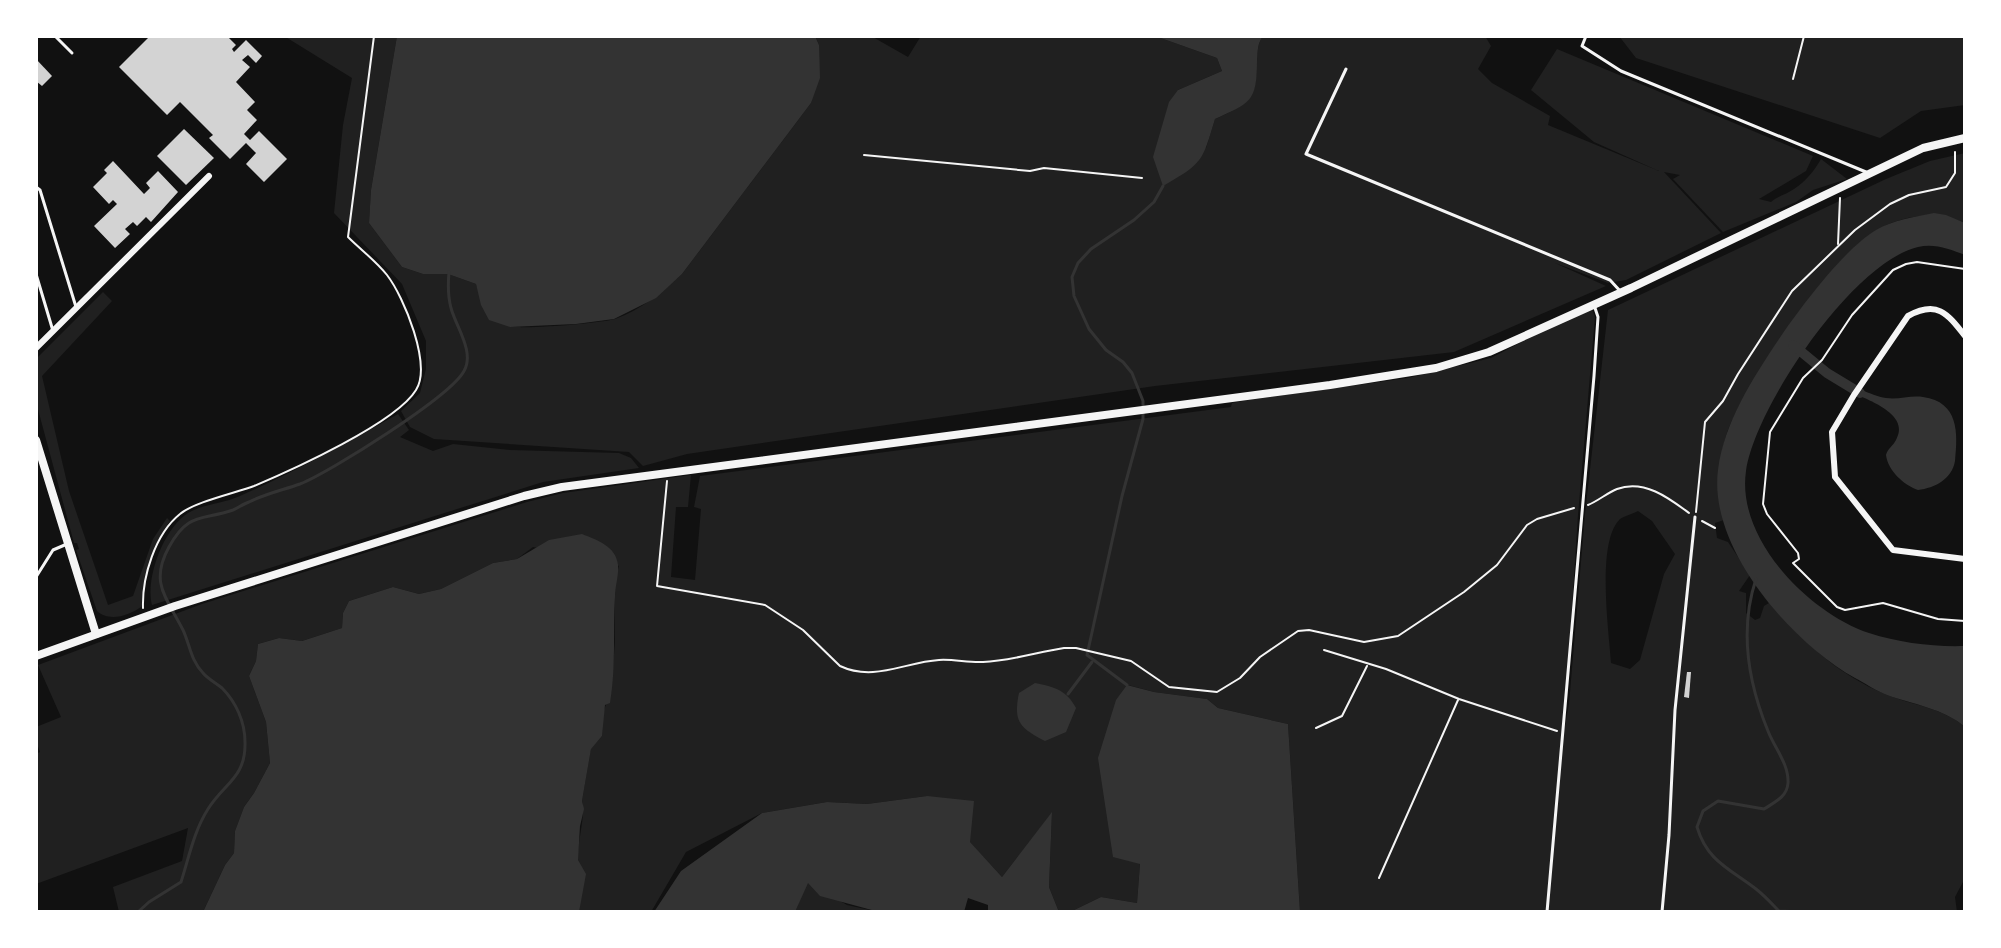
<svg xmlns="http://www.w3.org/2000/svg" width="2001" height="948" font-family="'Varela Round',sans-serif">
  <rect width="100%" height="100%" fill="#111"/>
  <g fill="#202020" fill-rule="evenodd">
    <path d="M 284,36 L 397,36 L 371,190 L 369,223 L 402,267 L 423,274 L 448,274 L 476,284 C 481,302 490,318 509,326 C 521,330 602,323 615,319 C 641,310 662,292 682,274 L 811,103 L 819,45 L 815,36 L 871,36 L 908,57 L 921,36 L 1155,36 L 1217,58 L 1222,71 L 1178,90 L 1206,148 L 1215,119 C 1250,103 1256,101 1257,61 C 1258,51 1257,44 1263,36 L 1485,36 L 1491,46 L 1478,69 L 1492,83 L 1550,116 L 1548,125 L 1659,171 L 1594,142 L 1531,90 L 1557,49 L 1813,156 L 1806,171 L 1759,199 L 1771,202 C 1778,196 1787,194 1794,189 C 1806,181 1814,171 1821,159 L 1847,179 L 1813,190 L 1796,202 L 1723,232 L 1673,179 L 1680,175 L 1664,172 L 1721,233 L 1626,280 L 1608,283 L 1555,263 L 1606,286 L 1454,352 L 1155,386 L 687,454 L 643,466 L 629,452 L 434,439 L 410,427 L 401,411 L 420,393 L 426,369 L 426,341 L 402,284 L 334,213 L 343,125 L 352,78 Z"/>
    <path d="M 1619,36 L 1965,36 L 1965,105 L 1921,111 L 1880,138 L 1636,58 Z"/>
    <path d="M 1965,153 L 1965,223 C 1937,211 1904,214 1877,230 C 1832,255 1742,386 1726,436 C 1717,466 1717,490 1724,520 L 1715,523 L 1717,538 L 1728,542 L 1750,575 L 1739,591 L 1746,593 L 1746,613 L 1755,620 L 1760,618 L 1764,606 L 1769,603 C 1805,642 1835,673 1885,694 C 1911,705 1944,708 1965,727 L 1965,878 L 1955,897 L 1957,912 L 1300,912 L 1288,724 L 1218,708 L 1207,699 L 1154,692 L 1128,685 L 1140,864 L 1137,903 L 1101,897 L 1070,912 L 1059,912 L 1049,887 L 1052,813 L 1002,877 L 927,796 L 867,804 L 827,802 L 762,813 L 686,852 L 651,912 L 579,912 C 581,894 579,877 578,859 C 577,843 586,815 582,801 L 591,748 L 602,736 L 603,712 L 611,693 L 615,641 L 615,581 L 619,566 L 533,547 L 517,559 L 493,563 L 441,589 L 419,594 L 393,587 L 349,601 L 343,613 L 342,628 L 302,641 L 279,638 L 258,644 L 256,661 L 249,676 L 266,722 L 270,763 L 254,793 L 244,807 L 235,831 L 234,853 L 225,865 L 203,912 L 119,912 L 113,887 L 182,861 L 188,828 L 36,884 L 36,754 L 40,752 L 36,741 L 36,727 L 61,717 L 38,665 L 202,604 L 527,502 L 563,493 L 691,475 L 688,507 L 676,507 L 671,577 L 695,580 L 701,509 L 694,507 L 700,476 L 1231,407 L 1232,403 L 1249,400 L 1408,378 L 1491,358 L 1591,306 L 1595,317 L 1578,515 L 1564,731 L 1569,704 L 1585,514 L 1608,310 L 1886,179 L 1930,161 ZM 1638,511 L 1652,521 L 1675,554 L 1664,574 L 1640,660 L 1630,669 L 1611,663 C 1609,631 1596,542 1620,519 C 1624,516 1633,514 1638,511 Z"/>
    <path d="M 103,292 L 112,301 L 42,376 L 69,491 L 108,605 L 133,596 L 153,539 L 167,518 L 170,521 C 152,546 146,577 141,607 C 128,616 109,622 97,611 L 76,550 L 79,549 L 77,543 L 74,543 L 36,402 L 36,359 Z"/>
    <path d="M 398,414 L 409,430 L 400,437 L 433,451 L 453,444 L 510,450 L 619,453 L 631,458 L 639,468 L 543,482 L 152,605 C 145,578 164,528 188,513 C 203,504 225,503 240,496 C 295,472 346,443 398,414 Z"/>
    <path d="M 807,882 L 847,905 L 879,912 L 795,912 Z"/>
  </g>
  <g fill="#333">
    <path d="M 397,36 L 815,36 L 819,45 L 820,78 L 811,103 L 682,274 L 656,298 L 614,319 L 576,324 L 510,327 L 489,320 L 481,305 L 476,284 L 448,274 L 423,274 L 402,267 L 369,223 L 371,190 Z"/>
    <path d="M 1155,36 L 1263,36 C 1257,44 1258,51 1257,61 C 1257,102 1250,103 1215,119 C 1202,162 1203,163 1163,186 L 1153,157 L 1169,102 L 1178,90 L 1222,71 L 1217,58 Z"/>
    <path d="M 1934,213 L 1946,215 L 1965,223 L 1965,255 C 1950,249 1934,243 1918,247 C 1853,262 1755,407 1746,471 C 1736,539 1809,613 1869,633 C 1900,643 1933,647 1965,646 L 1965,727 C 1945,709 1912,704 1887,695 C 1876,691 1865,683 1855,678 C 1791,642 1708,548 1718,470 C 1724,422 1753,378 1779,339 C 1800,308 1844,249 1876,230 C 1893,220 1914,217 1934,213 Z"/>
    <path d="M 1862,390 C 1869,393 1878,397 1886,398 C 1898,400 1911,395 1923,397 C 1959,402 1958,433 1955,461 C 1952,479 1935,488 1918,490 C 1904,485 1888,471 1886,455 C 1888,448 1893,446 1896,440 C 1910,416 1873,402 1858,395 Z"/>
    <path d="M 582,534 C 597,540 616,546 618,565 C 619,574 615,587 615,596 C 613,632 616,668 610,703 L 605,705 L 602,736 L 591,749 L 582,801 L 584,809 L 580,826 L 578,860 L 586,874 L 579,912 L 203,912 L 225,865 L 234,853 L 235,831 L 244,807 L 254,793 L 270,763 L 266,722 L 249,676 L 256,661 L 258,644 L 279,638 L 302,641 L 342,628 L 343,613 L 349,601 L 393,587 L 419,594 L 441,589 L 493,563 L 517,559 L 549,540 Z"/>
    <path d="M 1035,683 C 1055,687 1066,690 1076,708 L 1066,732 L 1045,741 C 1020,728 1013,722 1019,693 Z"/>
    <path d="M 1127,685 L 1154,692 L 1207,699 L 1218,708 L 1288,724 L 1300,912 L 1070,912 L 1101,897 L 1137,903 L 1140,864 L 1113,857 L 1098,758 L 1116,700 Z"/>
    <path d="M 927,796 L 974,801 L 970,842 L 1002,877 L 1052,812 L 1049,887 L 1059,912 L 988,912 L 988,905 L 968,898 L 964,912 L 879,912 L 820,896 L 808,883 L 795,912 L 654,912 L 681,871 L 762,813 L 827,802 L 867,804 Z"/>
  </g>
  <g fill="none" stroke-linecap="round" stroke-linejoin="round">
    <g stroke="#333" stroke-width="3">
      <path d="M 1756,579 C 1739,630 1748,682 1768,731 C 1774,747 1789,764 1788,783 C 1787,797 1775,802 1764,809 L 1718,801 L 1703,811 L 1697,827 C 1707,861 1730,869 1756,889 C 1765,896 1772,904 1779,911 L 1803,912"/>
      <path d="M 1127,685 L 1087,655 L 1122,496 L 1143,419 L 1143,401 L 1132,373 L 1123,362 L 1106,350 L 1089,329 L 1074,296 L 1072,277 L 1078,263 L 1091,249 L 1134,220 L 1154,202 L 1163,186"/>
      <path d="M 1068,694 L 1092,662"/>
      <path d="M 138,912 L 149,902 L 181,882 C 189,857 194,831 208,809 C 224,783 246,778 245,742 C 245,722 236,702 222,688 C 216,683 208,679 203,673 C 191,661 190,645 183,630 C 167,598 149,583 169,547 C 188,512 201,521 233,510 C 238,508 243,504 249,502 C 265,494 283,490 300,484 C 330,472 450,397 464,371 C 475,352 456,327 451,308 C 448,297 448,283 449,272"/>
    </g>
    <path stroke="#333" stroke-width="10" d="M 1793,345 L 1827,373 L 1860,393"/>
  </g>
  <g fill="#d3d3d3">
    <path d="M 150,36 L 227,36 L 236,45 L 232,49 L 234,52 L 246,40 L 262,56 L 256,63 L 248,55 L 242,60 L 250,67 L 236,82 L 255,102 L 247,110 L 257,120 L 244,134 L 250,140 L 259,131 L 287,159 L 264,182 L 246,164 L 256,153 L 246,143 L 230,159 L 209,138 L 213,135 L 180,102 L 167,115 L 119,67 Z"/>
    <path d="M 36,59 L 52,76 L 42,86 L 36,81 Z"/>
    <path d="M 184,129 L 214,158 L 186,185 L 157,156 Z"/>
    <path d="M 113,161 L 144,194 L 150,188 L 146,183 L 158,171 L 178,192 L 151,222 L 146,217 L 137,226 L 133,222 L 125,229 L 130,234 L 115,248 L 94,226 L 117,204 L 113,200 L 109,204 L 93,187 L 107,173 L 104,170 Z"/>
    <path d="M 1687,672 L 1691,672 L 1689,698 L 1684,697 Z"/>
  </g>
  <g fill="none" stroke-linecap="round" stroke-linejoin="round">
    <g stroke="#f5f5f5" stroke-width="2">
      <path d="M 1793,79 L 1804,36"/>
      <path d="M 864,155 L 1030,171 L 1044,168 L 1142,178"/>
      <path d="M 1838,244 L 1840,198"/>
      <path d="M 1965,269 L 1917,262 L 1906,264 L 1893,270 L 1852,315 L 1822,360 L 1803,378 L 1770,432 L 1763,504 L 1767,514 L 1798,553 L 1799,559 L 1793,563 L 1837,607 L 1845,610 L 1883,603 L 1938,619 L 1965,621"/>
      <path d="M 667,481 L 657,586 L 765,605 L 803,630 L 840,666 C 874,682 905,662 939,660 C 954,659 969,663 983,662 C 1010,661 1038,652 1064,648 L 1076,648 L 1131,661 L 1169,687 L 1217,692 L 1240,678 L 1260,657 L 1298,631 L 1309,630 L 1364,642 L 1398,636 L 1464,592 L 1497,565 L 1527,525 L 1537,519 L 1574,508"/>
      <path d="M 1588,505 C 1598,501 1607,493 1617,489 C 1644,479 1669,498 1689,513"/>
      <path d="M 1696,512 L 1705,422 L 1723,401 L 1738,374 L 1792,291 L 1855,230 L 1890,204 L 1909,195 L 1946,187 L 1955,173 L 1955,152"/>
      <path d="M 1702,521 L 1715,528"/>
      <path d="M 143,608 C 142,577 155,534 180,514 C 194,502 235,493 254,486 C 292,470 396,423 416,390 C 432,365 404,297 387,275 C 376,261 361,250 348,237 L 374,36"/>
      <path d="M 1324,650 L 1386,669 L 1459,699 L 1557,731"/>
      <path d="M 1316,728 L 1342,716 L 1367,666"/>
      <path d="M 1379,878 L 1458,700"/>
    </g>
    <g stroke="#f5f5f5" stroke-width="3">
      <path d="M 55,36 L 72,53"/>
      <path d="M 1586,36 L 1582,46 L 1621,71 L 1866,172"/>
      <path d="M 1346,69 L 1306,154 L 1610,280 L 1621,292"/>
      <path d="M 36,187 L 40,190 L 76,307"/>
      <path d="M 36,274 L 53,331"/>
      <path d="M 36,577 L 53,550 L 67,544"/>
      <path d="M 1547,912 L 1594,376 L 1598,317 L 1594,305"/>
      <path d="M 1662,912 L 1669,835 L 1675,710 L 1695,517"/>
    </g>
    <g stroke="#f5f5f5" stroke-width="6">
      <path d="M 1965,336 C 1947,313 1937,300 1908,316 L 1854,395 L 1832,432 L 1835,477 L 1893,550 L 1965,559"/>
      <path d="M 36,348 L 209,176"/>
    </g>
    <g stroke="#f5f5f5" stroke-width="8">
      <path d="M 36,440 L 96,634"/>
      <path d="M 36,656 L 175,606 L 524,496 L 562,487 L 1330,385 L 1436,368 L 1489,352 L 1631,288 L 1923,148 L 1965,138"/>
    </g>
  </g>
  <rect width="2001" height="948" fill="none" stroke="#ffffff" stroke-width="76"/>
</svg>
